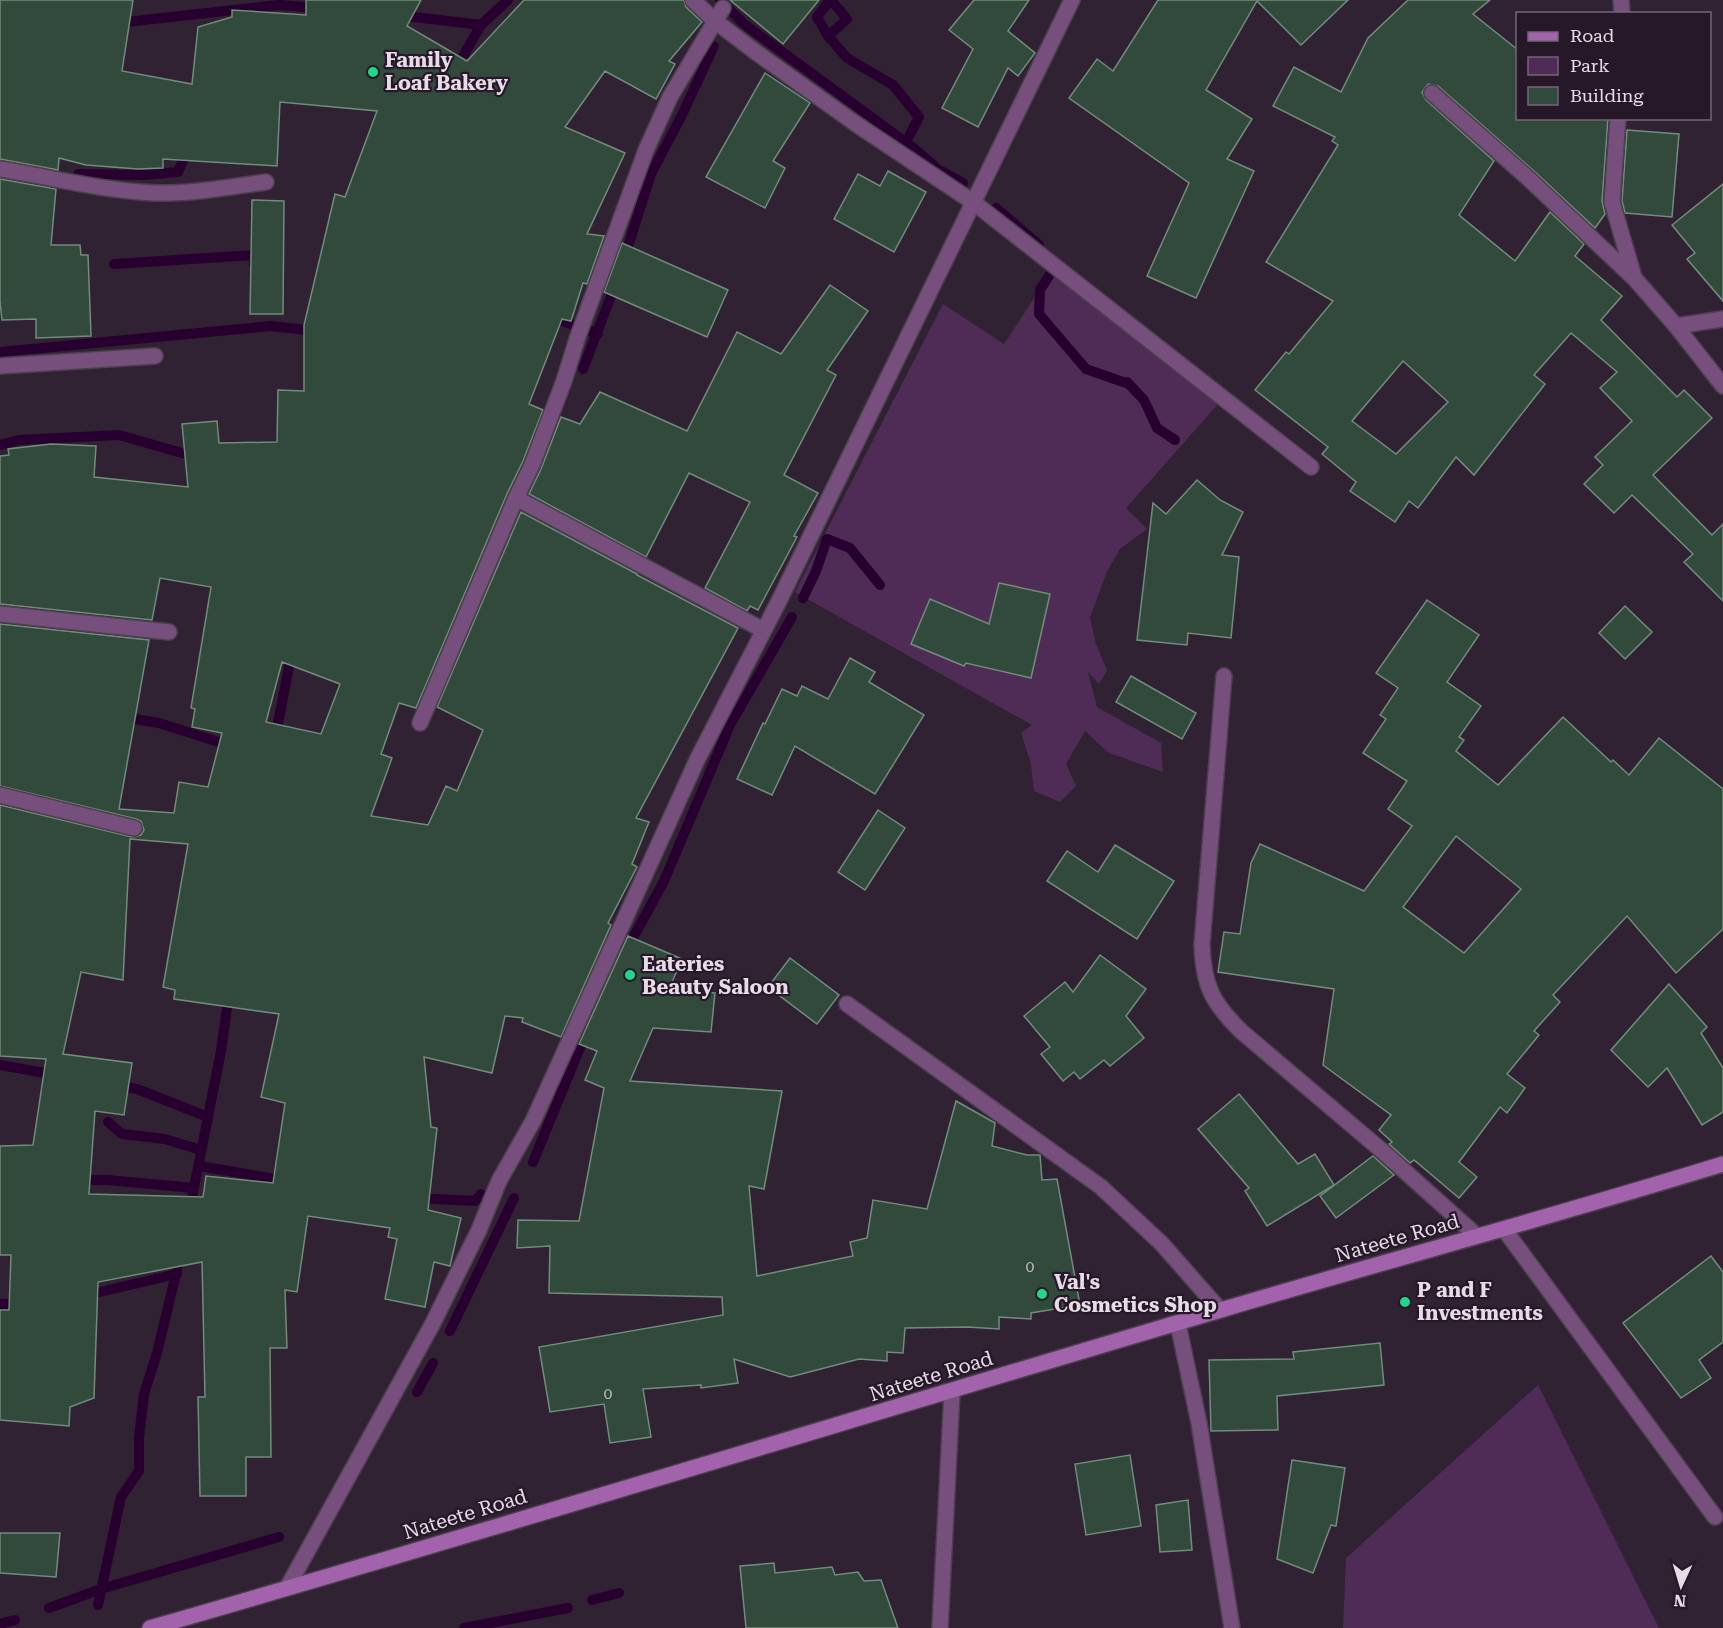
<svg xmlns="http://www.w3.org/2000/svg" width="1723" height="1628" font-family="'Roboto Serif',serif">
  <rect width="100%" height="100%" fill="#302133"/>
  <g fill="#4f2c55">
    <path d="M 1054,268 L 1219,403 L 1126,508 L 1147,529 L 1120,549 L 1107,571 L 1090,618 L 1096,644 L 1107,670 L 1099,684 L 1088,672 L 1097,707 L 1161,743 L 1163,772 L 1109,753 L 1085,731 L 1066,764 L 1076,786 L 1060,802 L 1034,791 L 1031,764 L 1021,733 L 1032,725 L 795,592 L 943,304 L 1004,344 Z"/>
    <path d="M 1538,1385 L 1659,1628 L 1343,1628 L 1346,1558 Z"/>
  </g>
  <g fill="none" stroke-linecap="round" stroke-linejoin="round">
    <g stroke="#28002f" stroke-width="10">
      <path d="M 720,0 L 744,24 L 915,149 L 939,170 L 963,183"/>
      <path d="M 830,0 L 817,17 L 828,36 L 847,58 L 893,85 L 919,117 L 906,142"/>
      <path d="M 398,15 L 481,25"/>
      <path d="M 117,23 L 279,5 L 320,8"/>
      <path d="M 828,36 L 847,19 L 831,0"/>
      <path d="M 455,70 L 481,25 L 508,0"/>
      <path d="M 78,174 L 144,175 L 178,172 L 184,158 L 185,147"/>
      <path d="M 996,208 L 1039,245"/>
      <path d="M 624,259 L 651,174 L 682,115 L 714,46"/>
      <path d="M 1057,263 L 1040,290 L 1039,314 L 1086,369 L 1126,383 L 1127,382 L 1144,400 L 1157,428 L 1175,440"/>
      <path d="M 114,264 L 254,255 L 254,264"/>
      <path d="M 549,316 L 598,334"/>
      <path d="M 0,352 L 271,326 L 316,331"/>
      <path d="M 583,369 L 616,283"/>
      <path d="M 0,445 L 19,440 L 119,435 L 189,455 L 197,453"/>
      <path d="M 803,598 L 816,571 L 827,539 L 850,548 L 880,585"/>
      <path d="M 122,717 L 159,723 L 231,746"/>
      <path d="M 275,739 L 292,651"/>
      <path d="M 627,949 L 664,881 L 730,725 L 792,617"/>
      <path d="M 0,1065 L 56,1075"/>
      <path d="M 116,1085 L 137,1089 L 208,1117"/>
      <path d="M 108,1122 L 122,1134 L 165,1139 L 201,1150"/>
      <path d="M 533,1162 L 586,1033"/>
      <path d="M 199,1166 L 288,1181"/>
      <path d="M 75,1180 L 108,1180 L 194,1188"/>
      <path d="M 416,1198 L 475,1201 L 481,1194"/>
      <path d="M 190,1208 L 221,1051 L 229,993"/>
      <path d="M 83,1296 L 177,1274"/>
      <path d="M 0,1304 L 24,1304"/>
      <path d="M 450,1331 L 514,1198"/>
      <path d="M 417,1392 L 433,1363"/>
      <path d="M 592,1600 L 619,1593"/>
      <path d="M 98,1605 L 121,1497 L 139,1471 L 139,1438 L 144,1394 L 157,1353 L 181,1253"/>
      <path d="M 49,1608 L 101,1589 L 279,1537"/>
      <path d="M 0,1624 L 15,1620"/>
      <path d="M 464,1628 L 568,1608"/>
    </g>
  </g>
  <g fill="#324a3b" stroke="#728c7b" stroke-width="1.5" fill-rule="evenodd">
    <path d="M 0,0 L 133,0 L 122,71 L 192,84 L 198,27 L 232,17 L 232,10 L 306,15 L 306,0 L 421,0 L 407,26 L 467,61 L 524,0 L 684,0 L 686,7 L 702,22 L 669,61 L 675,64 L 656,99 L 605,71 L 565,127 L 625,153 L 587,234 L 604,236 L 587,284 L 583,283 L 571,321 L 562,319 L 529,404 L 543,410 L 523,461 L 507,494 L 416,708 L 399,703 L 381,754 L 392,758 L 371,816 L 428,825 L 446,786 L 457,791 L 483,730 L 437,707 L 521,512 L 637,574 L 637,575 L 738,628 L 636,818 L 649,822 L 632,864 L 637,867 L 608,923 L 611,925 L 561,1037 L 522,1022 L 523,1018 L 505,1016 L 492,1073 L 424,1057 L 431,1127 L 437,1128 L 428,1210 L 461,1218 L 450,1266 L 434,1262 L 425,1307 L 385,1299 L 397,1239 L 388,1237 L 390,1228 L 308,1216 L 297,1292 L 285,1290 L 287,1348 L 270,1348 L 271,1457 L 246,1457 L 246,1496 L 200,1496 L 198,1397 L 205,1397 L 202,1262 L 98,1282 L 94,1398 L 70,1407 L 69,1426 L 0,1420 L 0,1310 L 9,1310 L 11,1255 L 0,1255 L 0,1146 L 33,1145 L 46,1059 L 0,1056 L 0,805 L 132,837 L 141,835 L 144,830 L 141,821 L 136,819 L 0,786 L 0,624 L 149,640 L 119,809 L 174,813 L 179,782 L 208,787 L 222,733 L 192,727 L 195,709 L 191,708 L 211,587 L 160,578 L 152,620 L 0,604 L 0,456 L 9,455 L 8,449 L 51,444 L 96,446 L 94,477 L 188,487 L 182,424 L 217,421 L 219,443 L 277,442 L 278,390 L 304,391 L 304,325 L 335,194 L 345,197 L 377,111 L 280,102 L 277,166 L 163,159 L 163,168 L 138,169 L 86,165 L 59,158 L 58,170 L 0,159 ZM 282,662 L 340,684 L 321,734 L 266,722 ZM 130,839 L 188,844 L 163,987 L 175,990 L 174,999 L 279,1014 L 261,1097 L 285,1103 L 273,1183 L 206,1176 L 203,1197 L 89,1194 L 95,1111 L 124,1115 L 132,1063 L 63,1054 L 81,972 L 123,980 Z"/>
    <path d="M 730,0 L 819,0 L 783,44 Z"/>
    <path d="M 974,0 L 1029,0 L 1008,31 L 1035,53 L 1018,76 L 1008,68 L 978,127 L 942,108 L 973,49 L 949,30 Z"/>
    <path d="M 1158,0 L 1348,0 L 1301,45 L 1257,1 L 1206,90 L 1252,119 L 1227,159 L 1254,171 L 1196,298 L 1147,276 L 1189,183 L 1069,98 L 1097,59 L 1113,71 Z"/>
    <path d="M 1408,0 L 1490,0 L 1473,14 L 1518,50 L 1518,118 L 1608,118 L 1602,201 L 1605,214 L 1595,228 L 1535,172 L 1438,86 L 1428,84 L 1422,92 L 1426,100 L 1494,161 L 1459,215 L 1515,261 L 1550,212 L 1584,244 L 1575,256 L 1622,296 L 1601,320 L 1677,397 L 1684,390 L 1712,418 L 1653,475 L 1712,535 L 1723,524 L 1723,601 L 1684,562 L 1693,554 L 1632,495 L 1614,513 L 1584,484 L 1603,465 L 1595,457 L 1632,421 L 1600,388 L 1617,372 L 1571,333 L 1534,375 L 1545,384 L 1474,475 L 1456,457 L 1418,508 L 1409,501 L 1395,522 L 1350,491 L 1356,482 L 1322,454 L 1328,447 L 1255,390 L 1286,352 L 1289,354 L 1333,301 L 1266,262 L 1338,145 L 1332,141 L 1335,137 L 1273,106 L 1294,67 L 1341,92 L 1368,38 ZM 1403,361 L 1448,402 L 1396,454 L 1352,421 Z"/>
    <path d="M 765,73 L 810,103 L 773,161 L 785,168 L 765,208 L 706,177 Z"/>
    <path d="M 1627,130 L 1679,134 L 1672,217 L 1625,213 L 1622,201 Z"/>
    <path d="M 888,171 L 926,192 L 894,252 L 834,219 L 858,174 L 880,186 Z"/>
    <path d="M 0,179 L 56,189 L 51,245 L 80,245 L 81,255 L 88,255 L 91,336 L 36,338 L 36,319 L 2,320 L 0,301 Z"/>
    <path d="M 1723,184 L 1723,301 L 1687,259 L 1695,253 L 1672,225 Z"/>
    <path d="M 252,200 L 284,201 L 283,314 L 250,314 Z"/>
    <path d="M 622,243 L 728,290 L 707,337 L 604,292 Z"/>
    <path d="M 830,285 L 868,311 L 827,370 L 836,375 L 784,475 L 818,493 L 794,536 L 797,537 L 758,610 L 750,606 L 747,611 L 705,588 L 750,502 L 689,473 L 646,557 L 529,494 L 541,469 L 561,417 L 580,424 L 600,392 L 687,431 L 737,332 L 781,354 Z"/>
    <path d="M 1197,480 L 1220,500 L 1243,512 L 1222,555 L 1239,557 L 1231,638 L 1188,633 L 1187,645 L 1137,640 L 1153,503 L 1166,514 Z"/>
    <path d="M 999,583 L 1050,594 L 1031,678 L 966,663 L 964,666 L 911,644 L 930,599 L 989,624 Z"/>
    <path d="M 1427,600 L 1479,635 L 1447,682 L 1481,706 L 1459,737 L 1464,740 L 1456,751 L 1498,785 L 1563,717 L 1611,762 L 1613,760 L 1629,775 L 1659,738 L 1723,789 L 1723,929 L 1676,973 L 1627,916 L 1553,995 L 1560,1002 L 1534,1031 L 1539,1035 L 1507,1074 L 1525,1088 L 1507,1113 L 1500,1107 L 1459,1162 L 1477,1177 L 1459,1198 L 1414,1160 L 1410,1163 L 1389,1144 L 1392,1142 L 1379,1130 L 1391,1115 L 1323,1065 L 1334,989 L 1218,972 L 1224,932 L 1240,934 L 1251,863 L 1260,844 L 1364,891 L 1412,826 L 1388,809 L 1407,781 L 1363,753 L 1386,719 L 1380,715 L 1398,688 L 1376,673 ZM 1456,836 L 1521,889 L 1464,953 L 1403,907 Z"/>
    <path d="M 1625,606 L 1652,632 L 1625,659 L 1599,633 Z"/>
    <path d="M 850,658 L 875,672 L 869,682 L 924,715 L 875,794 L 795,746 L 772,795 L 737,779 L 763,723 L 765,724 L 782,689 L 797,696 L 802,686 L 828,699 Z"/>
    <path d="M 1131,676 L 1196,713 L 1182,739 L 1116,702 Z"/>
    <path d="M 878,810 L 905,828 L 865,890 L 838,872 Z"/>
    <path d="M 1115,845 L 1174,881 L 1137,939 L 1047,881 L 1067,851 L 1098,872 Z"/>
    <path d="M 628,936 L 682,959 L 669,989 L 715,993 L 711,1032 L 653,1028 L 630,1081 L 782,1091 L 764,1189 L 749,1186 L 757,1276 L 853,1256 L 850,1242 L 867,1238 L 873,1200 L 927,1209 L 956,1101 L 995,1123 L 992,1146 L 1027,1155 L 1040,1155 L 1042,1180 L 1057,1179 L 1080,1305 L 1031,1313 L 1031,1319 L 999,1317 L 999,1329 L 967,1327 L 905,1328 L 903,1353 L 887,1352 L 887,1361 L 859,1359 L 790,1377 L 734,1359 L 738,1383 L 701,1388 L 701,1385 L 643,1389 L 651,1437 L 610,1443 L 604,1404 L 550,1412 L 539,1347 L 723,1315 L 722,1297 L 549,1293 L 550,1246 L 517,1248 L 518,1220 L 579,1221 L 604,1088 L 585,1080 L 597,1051 L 579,1044 Z"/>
    <path d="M 1100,955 L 1146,989 L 1126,1016 L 1144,1038 L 1110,1066 L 1104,1060 L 1080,1079 L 1074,1072 L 1063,1081 L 1041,1054 L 1050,1047 L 1024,1016 L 1065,982 L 1073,992 Z"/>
    <path d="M 790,958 L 839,995 L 817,1024 L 768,987 Z"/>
    <path d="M 1669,984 L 1707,1027 L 1701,1033 L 1723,1068 L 1723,1112 L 1702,1125 L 1667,1068 L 1648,1087 L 1611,1050 Z"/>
    <path d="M 1239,1094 L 1298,1164 L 1315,1154 L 1334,1185 L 1267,1226 L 1245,1191 L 1249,1188 L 1198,1129 Z"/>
    <path d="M 1373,1156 L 1394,1175 L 1336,1218 L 1320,1196 Z"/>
    <path d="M 1711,1256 L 1723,1272 L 1723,1342 L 1699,1360 L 1711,1378 L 1681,1398 L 1623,1323 Z"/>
    <path d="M 1380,1343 L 1384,1385 L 1277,1396 L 1278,1430 L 1211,1431 L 1209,1360 L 1294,1359 L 1293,1352 Z"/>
    <path d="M 1130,1455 L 1141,1526 L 1086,1535 L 1075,1464 Z"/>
    <path d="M 1292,1460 L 1345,1468 L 1336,1526 L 1331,1525 L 1313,1573 L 1277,1559 Z"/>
    <path d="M 1188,1500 L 1192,1550 L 1160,1552 L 1156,1505 Z"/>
    <path d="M 0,1533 L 60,1533 L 56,1577 L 0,1573 Z"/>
    <path d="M 774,1563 L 775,1573 L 832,1567 L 835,1575 L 858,1572 L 864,1581 L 881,1580 L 898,1628 L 746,1628 L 740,1566 Z"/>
  </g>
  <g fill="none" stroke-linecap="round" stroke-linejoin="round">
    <g stroke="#4d3f50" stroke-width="18">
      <g id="minor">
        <path d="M 693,0 L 715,21 L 757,53 L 856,124 L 973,202 L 1311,467"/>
        <path d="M 1621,0 L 1622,14"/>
        <path d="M 1432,93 L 1529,179 L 1635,279 L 1676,326 L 1723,386"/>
        <path d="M 1618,118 L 1612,202 L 1634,277"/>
        <path d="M 0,169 C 50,177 104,191 155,193 C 192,194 229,187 266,182"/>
        <path d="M 1676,326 L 1723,319"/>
        <path d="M 0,366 L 155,356"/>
        <path d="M 516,498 L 763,630"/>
        <path d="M 0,614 L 169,632"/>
        <path d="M 1224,676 L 1202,944 C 1203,986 1213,1004 1242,1032 L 1380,1149 L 1477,1236"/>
        <path d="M 420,723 L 516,498 L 532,465 L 564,381 L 577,339 L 646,150 L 670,97 L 723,8"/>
        <path d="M 0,795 L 134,828"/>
        <path d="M 847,1004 L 1101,1187 L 1162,1244 L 1220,1310"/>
        <path d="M 1504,1229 L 1715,1517"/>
        <path d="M 1178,1324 L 1199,1423 L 1232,1628"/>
        <path d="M 287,1588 L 433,1323 L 479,1230 L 499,1181 L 533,1121 L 697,760 L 779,601 L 1072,0"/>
        <path d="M 940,1628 L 952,1392"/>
      </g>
    </g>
    <g stroke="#4d3f50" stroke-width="18">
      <path id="secondary" d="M 150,1628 C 509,1525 866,1415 1224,1309 C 1390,1260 1558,1215 1723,1164"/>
    </g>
    <use href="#minor" stroke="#764f7c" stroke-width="15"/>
    <use href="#secondary" stroke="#a263ac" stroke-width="15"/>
  </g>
  <g fill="#20d887" stroke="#261829" stroke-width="2">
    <circle cx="373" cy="72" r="6"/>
    <circle cx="630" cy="975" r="6"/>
    <circle cx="1042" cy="1294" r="6"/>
    <circle cx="1405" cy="1302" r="6"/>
  </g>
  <g text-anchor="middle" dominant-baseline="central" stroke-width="4.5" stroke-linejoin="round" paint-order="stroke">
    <g font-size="16" fill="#b9b7bc">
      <text x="1030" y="1266">0</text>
      <text x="608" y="1393">0</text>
    </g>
    <g font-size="20" font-weight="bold" fill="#e6dbe7" stroke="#261829" text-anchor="start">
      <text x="385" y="60">Family<tspan x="385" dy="23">Loaf Bakery</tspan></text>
      <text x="642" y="964">Eateries<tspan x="642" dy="23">Beauty Saloon</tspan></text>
      <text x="1054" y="1282">Val's<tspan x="1054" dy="23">Cosmetics Shop</tspan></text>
      <text x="1417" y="1290">P and F<tspan x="1417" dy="23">Investments</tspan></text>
    </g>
    <g font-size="20" fill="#e6dbe7" stroke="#261829">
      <text transform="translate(1397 1238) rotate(-16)">Nateete Road</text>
      <text transform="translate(931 1376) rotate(-17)">Nateete Road</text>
      <text transform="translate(465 1514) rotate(-17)">Nateete Road</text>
    </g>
  </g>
  <rect x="1516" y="12" width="195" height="108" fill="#261829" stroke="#736675" stroke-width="1.5"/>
  <rect x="1528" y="32" width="30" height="9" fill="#a263ac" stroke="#736675" stroke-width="1.5"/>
  <text x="1570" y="42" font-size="18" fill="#e6dbe7">Road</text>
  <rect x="1528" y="57" width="30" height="18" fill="#4f2c55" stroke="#736675" stroke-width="1.5"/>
  <text x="1570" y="72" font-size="18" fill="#e6dbe7">Park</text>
  <rect x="1528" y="87" width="30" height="18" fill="#324a3b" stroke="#736675" stroke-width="1.5"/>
  <text x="1570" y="102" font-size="18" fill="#e6dbe7">Building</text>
  <g transform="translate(1681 1586) rotate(184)" stroke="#261829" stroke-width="4.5" paint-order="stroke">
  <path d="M0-4.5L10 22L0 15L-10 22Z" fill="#e6dbe7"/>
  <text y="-9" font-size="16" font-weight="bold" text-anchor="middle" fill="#e6dbe7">N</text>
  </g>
</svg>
